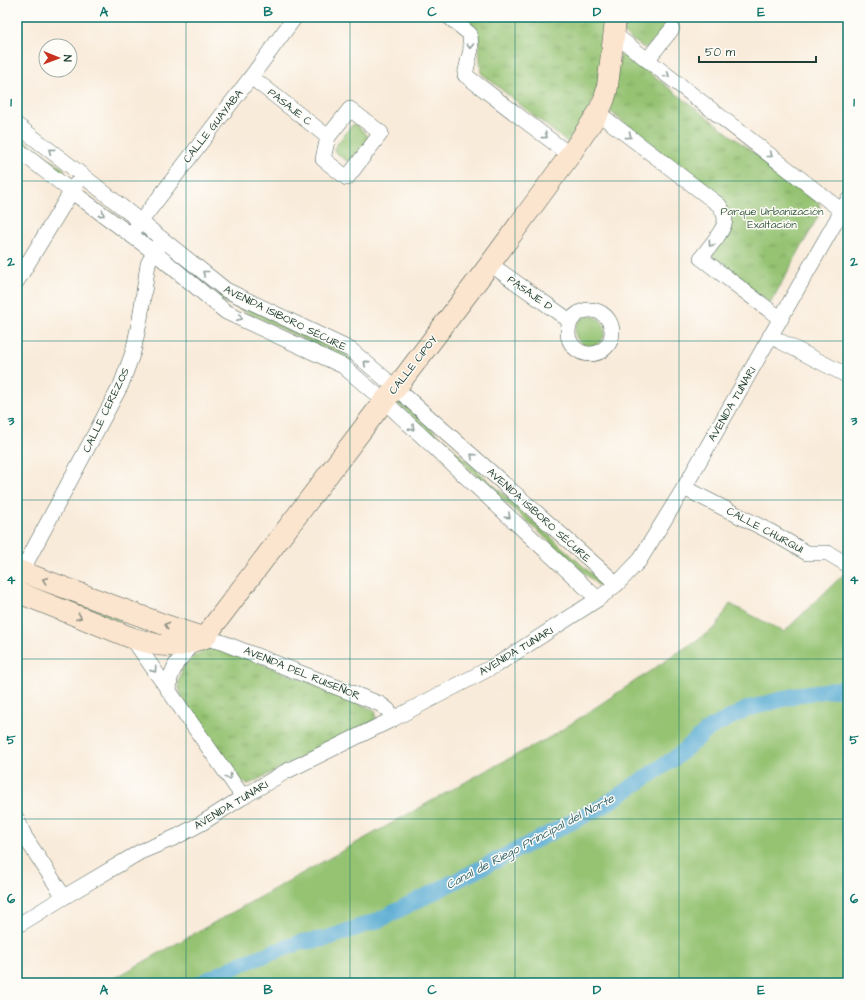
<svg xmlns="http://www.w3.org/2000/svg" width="865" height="1000" font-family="'Architects Daughter',sans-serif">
  <defs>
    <pattern id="park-tufts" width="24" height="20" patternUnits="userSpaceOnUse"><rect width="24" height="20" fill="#95c372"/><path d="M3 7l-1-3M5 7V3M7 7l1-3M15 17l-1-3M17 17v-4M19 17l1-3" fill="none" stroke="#79a05e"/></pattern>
  </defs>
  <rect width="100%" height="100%" fill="#fdfcf7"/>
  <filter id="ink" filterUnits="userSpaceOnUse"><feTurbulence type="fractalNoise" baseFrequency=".025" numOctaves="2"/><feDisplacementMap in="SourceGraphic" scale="8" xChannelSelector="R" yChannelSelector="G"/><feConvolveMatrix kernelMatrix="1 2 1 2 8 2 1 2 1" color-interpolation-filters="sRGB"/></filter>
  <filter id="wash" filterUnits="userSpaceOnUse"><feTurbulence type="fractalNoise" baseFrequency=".012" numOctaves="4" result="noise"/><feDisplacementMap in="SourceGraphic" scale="16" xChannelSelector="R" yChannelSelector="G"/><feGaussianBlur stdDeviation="0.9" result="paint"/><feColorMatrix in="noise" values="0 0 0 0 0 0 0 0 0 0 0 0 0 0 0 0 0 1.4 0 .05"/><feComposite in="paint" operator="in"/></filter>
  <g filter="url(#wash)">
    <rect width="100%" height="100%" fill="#f9ebda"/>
    <g fill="#95c372" stroke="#5a8053">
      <path d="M 355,124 L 367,135 L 368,139 L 351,161 L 347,161 L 334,151 L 335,147 L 351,126 Z"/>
      <path d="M 17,135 L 65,170 L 63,174 L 17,140 Z"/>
      <path d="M 219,293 L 353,357 L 350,362 L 217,298 Z"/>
      <circle cx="590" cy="331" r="15"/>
      <path d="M 397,398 L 604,585 L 601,588 L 394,401 Z"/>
      <path d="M 848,570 L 848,983 L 106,983 L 478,775 L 554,735 L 715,628 L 730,604 L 784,632 Z"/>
      <path d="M 32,585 L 121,618 L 118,625 L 30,592 Z"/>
    </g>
    <g fill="url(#park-tufts)" stroke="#5a8053">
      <path d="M 462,17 L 608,17 L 597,90 L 589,111 L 568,143 L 481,73 L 478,34 L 472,25 Z"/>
      <path d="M 622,17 L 672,17 C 666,25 653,46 644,48 L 624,34 Z"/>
      <path d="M 621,54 L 623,54 L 626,55 L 818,202 C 820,206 821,209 820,213 L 770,304 L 710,256 L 722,201 L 607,109 Z"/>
      <path d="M 218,647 L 316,685 L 376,711 L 375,720 L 253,782 L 248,784 L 242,782 L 181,696 L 178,684 L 183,667 L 194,656 L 208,649 Z"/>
    </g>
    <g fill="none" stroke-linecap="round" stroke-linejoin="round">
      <path stroke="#56aad2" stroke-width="16" d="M 201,983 L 243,963 L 302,942 L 325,939 L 379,920 L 603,806 L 675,758 L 710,728 L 747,709 L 801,694 L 848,688"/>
    </g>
  </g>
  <g filter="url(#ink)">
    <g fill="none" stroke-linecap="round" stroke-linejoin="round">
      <g stroke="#40574d" stroke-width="16">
        <g id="minor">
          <path d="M 449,17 L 470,34 L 471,49 L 465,75 L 570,155"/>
          <path d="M 614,34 L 842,211"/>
          <path d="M 647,60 L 672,29"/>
          <path d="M 251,77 L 328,137"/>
          <path d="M 350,109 L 381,133 L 347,178 L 323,159 L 328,137 Z"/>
          <path d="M 598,113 L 719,205 C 730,220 724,227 715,240 C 710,246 706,252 701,258 L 781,319"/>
          <path d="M 17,125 L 82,175 L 226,290 L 351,350 L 396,388 L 617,584"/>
          <path d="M 17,149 L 71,191 L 154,252 L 226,312 L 343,366 L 384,401 L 598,599"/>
          <path d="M 135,229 L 251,77 L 295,17"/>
          <path d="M 490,264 L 570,321"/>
          <path d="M 17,281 L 76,184"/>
          <circle cx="590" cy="332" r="22"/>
          <path d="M 770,336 L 848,376"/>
          <path d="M 684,488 L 771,532 L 807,553 L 828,553 L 848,565"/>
          <path d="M 17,580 L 121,385 L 133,352 L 140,319 L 148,264 L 154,252 L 159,244"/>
          <path d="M 132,638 L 243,797"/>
          <path d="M 169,691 L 170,678 L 176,664 L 190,646 L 204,638 L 221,642 L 380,704 L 388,710 L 393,719"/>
          <path d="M 17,819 L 25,837 L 64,897"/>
          <path d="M 17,926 L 64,897 L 140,852 L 176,837 L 202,823 L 243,797 L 285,772 L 393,719 L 498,664 L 598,599 L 617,584 L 639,561 L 684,488 L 848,200"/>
        </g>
      </g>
      <g stroke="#40574d" stroke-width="22">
        <g id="secondary">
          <path d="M 17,570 L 168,626 L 204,638"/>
          <path d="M 17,592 L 132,638 L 158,645 L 178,646 L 204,638"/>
          <path d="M 204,638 L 384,401 L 396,388 L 490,264 L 570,155 L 598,113 L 604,100 L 607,90 L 616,17"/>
        </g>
      </g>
      <use href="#minor" stroke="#fff" stroke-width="15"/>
      <use href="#secondary" stroke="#fce5cf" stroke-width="21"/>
    </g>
    <defs><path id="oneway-chevron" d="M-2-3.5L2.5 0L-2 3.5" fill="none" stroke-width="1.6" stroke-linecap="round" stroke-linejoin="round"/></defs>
    <g stroke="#8f9e9a">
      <use href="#oneway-chevron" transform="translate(470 46) rotate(90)"/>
      <use href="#oneway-chevron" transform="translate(667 75) rotate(38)"/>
      <use href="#oneway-chevron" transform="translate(545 136) rotate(37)"/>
      <use href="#oneway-chevron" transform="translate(629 136) rotate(37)"/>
      <use href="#oneway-chevron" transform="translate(51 151) rotate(-143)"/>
      <use href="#oneway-chevron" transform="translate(770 155) rotate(38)"/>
      <use href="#oneway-chevron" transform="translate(102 214) rotate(36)"/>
      <use href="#oneway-chevron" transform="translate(711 244) rotate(126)"/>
      <use href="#oneway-chevron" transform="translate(205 273) rotate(-141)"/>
      <use href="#oneway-chevron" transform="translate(240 318) rotate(25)"/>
      <use href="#oneway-chevron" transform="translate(366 363) rotate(-140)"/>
      <use href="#oneway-chevron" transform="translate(412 428) rotate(43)"/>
      <use href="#oneway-chevron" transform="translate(473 456) rotate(-138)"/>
      <use href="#oneway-chevron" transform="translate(508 516) rotate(43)"/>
      <use href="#oneway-chevron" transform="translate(154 670) rotate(55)"/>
      <use href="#oneway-chevron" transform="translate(229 777) rotate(55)"/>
    </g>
    <g stroke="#8e9182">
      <use href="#oneway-chevron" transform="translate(45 580) rotate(-160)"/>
      <use href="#oneway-chevron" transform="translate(79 617) rotate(22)"/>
      <use href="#oneway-chevron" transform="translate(167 625) rotate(-161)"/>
    </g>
  </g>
  <path fill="none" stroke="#0f766e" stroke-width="1" stroke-opacity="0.55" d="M 186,17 L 186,983M 350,17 L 350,983M 515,17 L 515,983M 679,17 L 679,983M 17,181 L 848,181M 17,341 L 848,341M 17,500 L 848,500M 17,659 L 848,659M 17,819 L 848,819"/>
  <g text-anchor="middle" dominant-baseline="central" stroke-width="3" stroke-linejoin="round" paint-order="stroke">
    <g font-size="11" fill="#1f3d34" stroke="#fdfcf7">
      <text transform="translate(290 107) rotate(38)">PASAJE C</text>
      <text transform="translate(213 126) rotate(-52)">CALLE GUAYABA</text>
      <text transform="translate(530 293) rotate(35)">PASAJE D</text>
      <text transform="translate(285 318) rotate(26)">AVENIDA ISIBORO SÉCURE</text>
      <text transform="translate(413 365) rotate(-52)">CALLE CIPOY</text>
      <text transform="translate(732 404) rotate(-60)">AVENIDA TUNARI</text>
      <text transform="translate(106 410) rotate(-64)">CALLE CEREZOS</text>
      <text transform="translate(539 515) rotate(42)">AVENIDA ISIBORO SÉCURE</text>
      <text transform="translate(765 530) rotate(28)">CALLE CHURQUI</text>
      <text transform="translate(516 651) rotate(-31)">AVENIDA TUNARI</text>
      <text transform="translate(302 673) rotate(22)">AVENIDA DEL RUISEÑOR</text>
      <text transform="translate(231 805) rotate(-31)">AVENIDA TUNARI</text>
    </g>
    <g font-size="11" fill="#3c5e44" stroke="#fdfcf7">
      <text x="772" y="211">Parque Urbanización<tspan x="772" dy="13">Exaltación</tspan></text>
    </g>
    <g font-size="12" font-style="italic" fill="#32636b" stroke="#fdfcf7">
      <text transform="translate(530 842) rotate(-28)">Canal de Riego Principal del Norte</text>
    </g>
  </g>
  <rect width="865" height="1000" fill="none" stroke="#fdfcf7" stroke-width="44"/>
  <g transform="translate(58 58) rotate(91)"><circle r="19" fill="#fdfcf7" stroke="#a4b0a9"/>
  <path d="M0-3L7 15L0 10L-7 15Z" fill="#c8321e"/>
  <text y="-6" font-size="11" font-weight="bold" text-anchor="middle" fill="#1f3d34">N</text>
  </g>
  <path d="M699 56v6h117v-6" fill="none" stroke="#1f3d34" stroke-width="2"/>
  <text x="705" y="56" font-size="12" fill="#1f3d34" stroke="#fdfcf7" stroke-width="3" paint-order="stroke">50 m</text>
  <rect x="22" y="22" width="821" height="956" fill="none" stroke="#0f766e" stroke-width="1.5"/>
  <g font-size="13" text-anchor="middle" font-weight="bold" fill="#0f766e">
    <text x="104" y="16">A</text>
    <text x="268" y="16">B</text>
    <text x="432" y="16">C</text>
    <text x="597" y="16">D</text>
    <text x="761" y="16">E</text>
    <text x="11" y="106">1</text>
    <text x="854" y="106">1</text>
    <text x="11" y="266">2</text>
    <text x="854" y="266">2</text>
    <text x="11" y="425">3</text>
    <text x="854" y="425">3</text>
    <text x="11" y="584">4</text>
    <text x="854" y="584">4</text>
    <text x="11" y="744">5</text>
    <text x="854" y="744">5</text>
    <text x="11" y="903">6</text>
    <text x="854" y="903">6</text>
    <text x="104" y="994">A</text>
    <text x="268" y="994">B</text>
    <text x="432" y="994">C</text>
    <text x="597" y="994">D</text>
    <text x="761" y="994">E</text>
  </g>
</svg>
